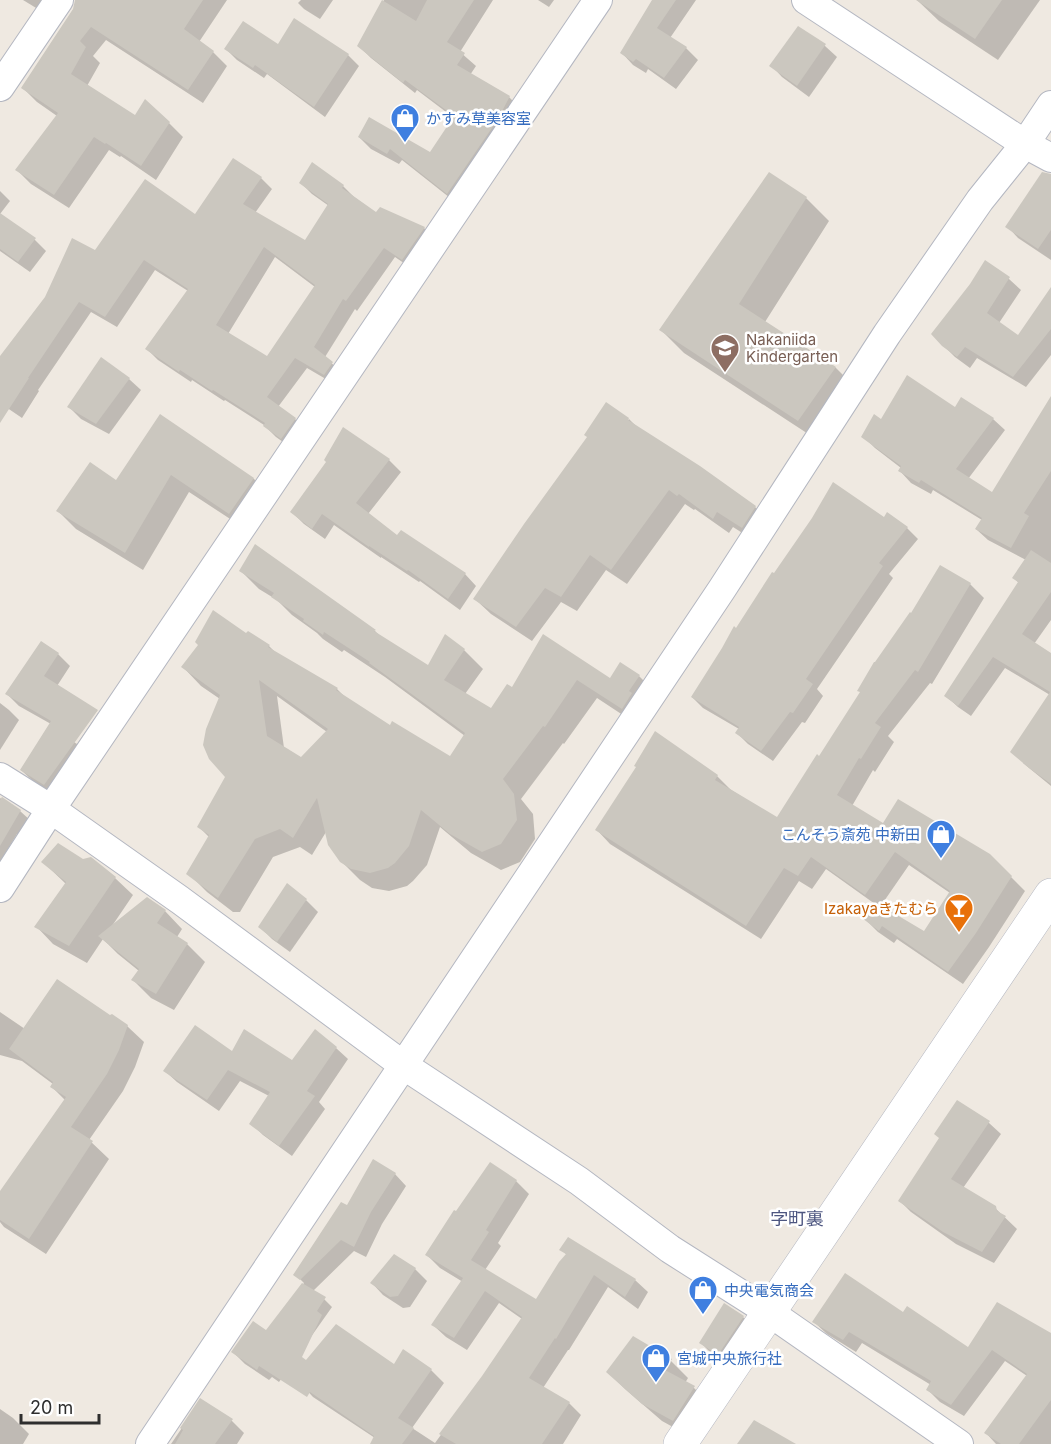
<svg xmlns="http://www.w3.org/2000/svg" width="1051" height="1444" font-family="Inter,'Noto Sans JP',sans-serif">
  <rect width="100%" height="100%" fill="#efe9e1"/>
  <g fill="#0003" fill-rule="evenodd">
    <path d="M 23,0 L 66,0 L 51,17 Z"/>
    <path d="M 77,0 L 227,0 L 199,42 L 213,52 L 227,66 L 203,103 L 106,40 L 93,56 L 100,63 L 87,86 L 136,117 L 169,123 L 183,137 L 156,180 L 121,156 L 120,157 L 109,150 L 69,208 L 31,184 L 17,170 L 57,116 L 37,102 L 23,88 L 74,10 Z"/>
    <path d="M 301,0 L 333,0 L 320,19 L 304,9 L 298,3 Z"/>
    <path d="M 384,0 L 493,0 L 460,52 L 476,66 L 470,75 L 509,97 L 521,109 L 459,205 L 402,160 L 399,164 L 371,149 L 359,137 L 430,154 L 454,118 L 417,90 L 415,93 L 371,58 L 359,46 Z"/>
    <path d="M 538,0 L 554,0 L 549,7 Z"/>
    <path d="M 653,0 L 696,0 L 670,38 L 686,48 L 698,60 L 676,89 L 648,69 L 646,73 L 633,65 L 622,53 Z"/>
    <path d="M 917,0 L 1040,0 L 998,60 L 939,21 Z"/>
    <path d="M 798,28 L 825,46 L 837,57 L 809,97 L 782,77 L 771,65 Z"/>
    <path d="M 278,46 L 348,55 L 359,66 L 325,117 L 267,74 L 264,78 L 237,60 L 226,49 Z"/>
    <path d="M 234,160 L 261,178 L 272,189 L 255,213 L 305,242 L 329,206 L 312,194 L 301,183 L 343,186 L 354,197 L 377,214 L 424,228 L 435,239 L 414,270 L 395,257 L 357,311 L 355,309 L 325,357 L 343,374 L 336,385 L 307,368 L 278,407 L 295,419 L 306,430 L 293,449 L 276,437 L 264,425 L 225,400 L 224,401 L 192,380 L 191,382 L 158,360 L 147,349 L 188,291 L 155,270 L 117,327 L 91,312 L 38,390 L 39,391 L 22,418 L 0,403 L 0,358 L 96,252 L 196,216 ZM 275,257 L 315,287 L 267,358 L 228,334 Z"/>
    <path d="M 769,174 L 806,198 L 829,221 L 765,322 L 836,368 L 859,391 L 822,443 L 684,353 L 661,330 Z"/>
    <path d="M 1051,184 L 1051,260 L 1018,238 L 1007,226 Z"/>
    <path d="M 0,191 L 10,201 L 0,214 Z"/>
    <path d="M 0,215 L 35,240 L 46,251 L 30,272 L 0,251 Z"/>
    <path d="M 985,262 L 1009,279 L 1021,290 L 999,323 L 1019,338 L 1051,305 L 1051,355 L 1026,387 L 977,358 L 970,368 L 955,357 L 943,345 L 972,285 Z"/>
    <path d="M 129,379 L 141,390 L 109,434 L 81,419 L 69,407 Z"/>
    <path d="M 961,399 L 993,419 L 1005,430 L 968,479 L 993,495 L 1051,399 L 1051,620 L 1034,644 L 1051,655 L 1051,786 L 1023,763 L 1050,695 L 1005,668 L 971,716 L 958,707 L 946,696 L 1019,583 L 1014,578 L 1026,560 L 988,540 L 976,529 L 982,520 L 933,490 L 931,494 L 911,483 L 900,471 L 901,468 L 875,448 L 863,436 L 882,421 L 956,409 Z"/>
    <path d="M 161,416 L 254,479 L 271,497 L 247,530 L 189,492 L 143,570 L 76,529 L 58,511 L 116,483 Z"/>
    <path d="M 629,419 L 639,429 L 755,507 L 771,523 L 758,543 L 733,527 L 729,533 L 695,509 L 694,510 L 685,504 L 627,584 L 606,570 L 577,611 L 561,602 L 532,641 L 491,614 L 475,599 Z"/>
    <path d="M 344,429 L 389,460 L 401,472 L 368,514 L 398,537 L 465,574 L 476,586 L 460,610 L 420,581 L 419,582 L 381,557 L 381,558 L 334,525 L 325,539 L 304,524 L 292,512 L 328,462 Z"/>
    <path d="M 885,520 L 907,528 L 918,539 L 889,574 L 893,578 L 817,689 L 823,696 L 805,723 L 802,722 L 773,761 L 748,744 L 737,733 L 739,729 L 703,708 L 692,697 L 774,575 Z"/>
    <path d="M 256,546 L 375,631 L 382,638 L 429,667 L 446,636 L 464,650 L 483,669 L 465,694 L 491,710 L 513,689 L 544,637 L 611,680 L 639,676 L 658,695 L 641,727 L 597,698 L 564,744 L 563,743 L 521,799 L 533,814 L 535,839 L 520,862 L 501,870 L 471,853 L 440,827 L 427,865 L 413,881 L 407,886 L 389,891 L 372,888 L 360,880 L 341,861 L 326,832 L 312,855 L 300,847 L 273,857 L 240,912 L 233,912 L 207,892 L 188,873 L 209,837 L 199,827 L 227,777 L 220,699 L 201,686 L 183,667 L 247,635 L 248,633 L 269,646 L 277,654 L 337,689 L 348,700 L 390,727 L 450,758 L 465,736 L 385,677 L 344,650 L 342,652 L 323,639 L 317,633 L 292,615 L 277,600 L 259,589 L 241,571 ZM 277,696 L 327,732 L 301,759 L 284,748 Z"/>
    <path d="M 941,567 L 970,584 L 984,598 L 932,684 L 930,683 L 888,736 L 894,742 L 875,772 L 873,770 L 852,806 L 883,825 L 989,855 L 1025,891 L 989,947 L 963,984 L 897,939 L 894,943 L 878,932 L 864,918 L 875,904 L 826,869 L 812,889 L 799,881 L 761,939 L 610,844 L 597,830 L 717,776 L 731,790 L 777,819 L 820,758 L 912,615 ZM 909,865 L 950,893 L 924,933 L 880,907 Z"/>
    <path d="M 58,654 L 70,666 L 57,686 L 97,712 L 95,712 L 74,742 L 77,744 L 98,713 L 108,723 L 56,796 L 33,781 L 21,770 L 51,724 L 19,706 L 7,694 Z"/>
    <path d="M 0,703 L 9,710 L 19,720 L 0,750 Z"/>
    <path d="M 0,798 L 20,811 L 31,821 L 22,837 L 17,834 L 0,862 Z"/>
    <path d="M 43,862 L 115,878 L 133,895 L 112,926 L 165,911 L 182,929 L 177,937 L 187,944 L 205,962 L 174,1010 L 151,998 L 133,980 L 139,971 L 118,954 L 103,939 L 87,963 L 53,944 L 36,926 L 66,884 Z"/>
    <path d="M 306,900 L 318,912 L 290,952 L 272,939 L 260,927 Z"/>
    <path d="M 0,1012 L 25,1029 L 110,1017 L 127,1026 L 144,1042 L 135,1067 L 123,1091 L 89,1140 L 109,1159 L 46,1254 L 4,1227 L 0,1222 L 0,1193 L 65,1100 L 52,1087 L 53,1084 L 22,1061 L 0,1055 Z"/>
    <path d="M 336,1048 L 348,1059 L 319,1102 L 325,1109 L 292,1156 L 263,1135 L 251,1123 L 269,1096 L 240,1081 L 219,1111 L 177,1082 L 165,1071 L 232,1053 L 292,1062 Z"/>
    <path d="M 957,1102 L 989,1123 L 1001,1134 L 963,1188 L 995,1208 L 1017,1229 L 994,1263 L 956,1244 L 911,1212 L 900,1201 L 940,1138 Z"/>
    <path d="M 395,1174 L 406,1186 L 382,1224 L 366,1257 L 354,1251 L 313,1291 L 320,1295 L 332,1307 L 279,1382 L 272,1377 L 269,1380 L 245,1364 L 233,1352 L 267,1332 L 304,1283 L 295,1274 L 347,1207 Z"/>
    <path d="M 516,1181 L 529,1194 L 498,1243 L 501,1246 L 485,1270 L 537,1301 L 567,1255 L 561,1249 L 635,1280 L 648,1292 L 638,1309 L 608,1287 L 569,1350 L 568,1350 L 543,1388 L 569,1403 L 581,1415 L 563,1444 L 371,1444 L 375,1438 L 313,1397 L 301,1384 L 394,1366 L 403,1351 L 431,1370 L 444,1383 L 412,1428 L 435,1443 L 483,1377 L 522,1319 L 499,1303 L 467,1350 L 446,1337 L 433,1325 L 463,1282 L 440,1268 L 427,1255 L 456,1213 Z"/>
    <path d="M 415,1269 L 427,1281 L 410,1307 L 403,1308 L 383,1295 L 372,1283 Z"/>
    <path d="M 903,1314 L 968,1349 L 1051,1334 L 1051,1444 L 996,1444 L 986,1433 L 1027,1376 L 1005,1361 L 964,1416 L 940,1402 L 927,1389 L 931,1385 L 862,1343 L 856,1352 L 827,1334 L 814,1322 Z"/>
    <path d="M 743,1317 L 755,1329 L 730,1365 L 713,1355 L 701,1343 Z"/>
    <path d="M 671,1361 L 688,1378 L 685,1383 L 694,1388 L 711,1405 L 691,1437 L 662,1421 L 625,1389 L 608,1372 Z"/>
    <path d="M 201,1400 L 232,1421 L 244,1433 L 237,1444 L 171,1444 Z"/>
    <path d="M 0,1409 L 13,1418 L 29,1434 L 23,1444 L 0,1444 Z"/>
  </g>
  <g fill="#cbc7bf" fill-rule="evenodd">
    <path d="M 75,0 L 203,0 L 184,29 L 214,51 L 188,90 L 91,27 L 80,41 L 86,47 L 71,74 L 135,115 L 145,99 L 170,122 L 141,166 L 106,143 L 105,144 L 94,137 L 54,195 L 15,170 L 58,113 L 21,88 L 73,9 Z"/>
    <path d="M 382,0 L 416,21 L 427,0 L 474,0 L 447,42 L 465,53 L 457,65 L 510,96 L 498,119 L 447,194 L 390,149 L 387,154 L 358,137 L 369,117 L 430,152 L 454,116 L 405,80 L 403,83 L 357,46 Z"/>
    <path d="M 652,0 L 676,0 L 657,28 L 687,47 L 664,78 L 636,59 L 633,62 L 620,53 Z"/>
    <path d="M 916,0 L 1002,0 L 975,39 Z"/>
    <path d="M 294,18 L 349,54 L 314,107 L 255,65 L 253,68 L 224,49 L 243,21 L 278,44 Z"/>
    <path d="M 798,26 L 826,44 L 797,86 L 769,66 Z"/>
    <path d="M 233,158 L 262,177 L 243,204 L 305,240 L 328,204 L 299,183 L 312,162 L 344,185 L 342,188 L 376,212 L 380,207 L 425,227 L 402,260 L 384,248 L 346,301 L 343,299 L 314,347 L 333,362 L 324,375 L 295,358 L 267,397 L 296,418 L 281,439 L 263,426 L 265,423 L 213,390 L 212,391 L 180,370 L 179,372 L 145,349 L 188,289 L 144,260 L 105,317 L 79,302 L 28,378 L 29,378 L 0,423 L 0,356 L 45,297 L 72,238 L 95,250 L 145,179 L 195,214 ZM 264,247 L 315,285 L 267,356 L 216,325 Z"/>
    <path d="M 769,172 L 807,197 L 739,304 L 836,367 L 798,421 L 659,330 Z"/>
    <path d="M 1042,172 L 1051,174 L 1051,230 L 1038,249 L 1005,227 Z"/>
    <path d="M 0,213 L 36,238 L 18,262 L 0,249 Z"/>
    <path d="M 985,260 L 1010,277 L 987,313 L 1018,335 L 1051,287 L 1051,329 L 1013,377 L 965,347 L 957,357 L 942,346 L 931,334 L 970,284 Z"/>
    <path d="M 101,357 L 130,378 L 96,424 L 67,407 Z"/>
    <path d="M 907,375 L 955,407 L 961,397 L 994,418 L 956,469 L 992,492 L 1051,396 L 1051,471 L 1024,513 L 1029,516 L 1011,548 L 975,529 L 982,518 L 921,480 L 919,483 L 898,471 L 901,466 L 861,437 L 874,414 L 881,419 Z"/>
    <path d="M 606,402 L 629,418 L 628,420 L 700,466 L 756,506 L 742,528 L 717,512 L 713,519 L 679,494 L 677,496 L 669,490 L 611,570 L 590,555 L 561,597 L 545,588 L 516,627 L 473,599 L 524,524 L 587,437 L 584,435 Z"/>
    <path d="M 160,414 L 254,478 L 229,514 L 171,475 L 125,553 L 56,511 L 90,462 L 116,480 Z"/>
    <path d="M 343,427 L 390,459 L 356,503 L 397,535 L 401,530 L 466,573 L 448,599 L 408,570 L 407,571 L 369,546 L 369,547 L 322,514 L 312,529 L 290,512 L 326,462 L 324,460 Z"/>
    <path d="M 833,482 L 884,517 L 887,512 L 908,527 L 879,563 L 883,566 L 806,679 L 813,684 L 793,713 L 790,712 L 761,751 L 735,733 L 739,727 L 691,697 L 722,648 L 734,626 L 736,628 L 772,572 L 774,573 L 812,518 Z"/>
    <path d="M 255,544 L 376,630 L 374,631 L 428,665 L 445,634 L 465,649 L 444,680 L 491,708 L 507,684 L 512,687 L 543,634 L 610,678 L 620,662 L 640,675 L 629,691 L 632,693 L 622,709 L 577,680 L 545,727 L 543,726 L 503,779 L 514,794 L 517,820 L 501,844 L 482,852 L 450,834 L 421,810 L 409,846 L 395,863 L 388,868 L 370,873 L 351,869 L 340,862 L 328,845 L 317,798 L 293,838 L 280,829 L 255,839 L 218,898 L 186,874 L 209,835 L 197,827 L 225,777 L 209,759 L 203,745 L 206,729 L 220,695 L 181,667 L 198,645 L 195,642 L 213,610 L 246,633 L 248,631 L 270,645 L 268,647 L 338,688 L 336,690 L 390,725 L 392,721 L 450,756 L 465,733 L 369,663 L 370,662 L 324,632 L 323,635 L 303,621 L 304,619 L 271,597 L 274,593 L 239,571 ZM 259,680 L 328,729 L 301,757 L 267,736 Z"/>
    <path d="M 1031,550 L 1051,563 L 1051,592 L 1022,634 L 1051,653 L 1051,784 L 1029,768 L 1010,752 L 1050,692 L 993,657 L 958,706 L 944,696 L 1018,582 L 1012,578 Z"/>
    <path d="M 940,565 L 971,583 L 918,672 L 915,670 L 875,723 L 881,727 L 861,759 L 859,758 L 837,795 L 883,823 L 898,799 L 990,854 L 1012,876 L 976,933 L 948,972 L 882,926 L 879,931 L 862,918 L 875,902 L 924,931 L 950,891 L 895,852 L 865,895 L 811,857 L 798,876 L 784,868 L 746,926 L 595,830 L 636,767 L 634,766 L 655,731 L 718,775 L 715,780 L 777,817 L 817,754 L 819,756 L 860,692 L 857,691 L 874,662 L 875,662 L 910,612 L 911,613 Z"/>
    <path d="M 41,641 L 59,653 L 44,676 L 98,710 L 44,785 L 20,770 L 51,721 L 5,694 Z"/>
    <path d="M 2,797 L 21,810 L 0,846 L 0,800 Z"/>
    <path d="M 58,843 L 83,859 L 91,857 L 116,877 L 69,946 L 34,927 L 66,882 L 41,862 Z"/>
    <path d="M 287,883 L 307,899 L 277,942 L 258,927 Z"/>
    <path d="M 147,897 L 166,910 L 157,923 L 188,943 L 156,994 L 131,980 L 139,969 L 98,936 Z"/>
    <path d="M 57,979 L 110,1015 L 112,1014 L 128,1025 L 119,1050 L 107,1074 L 71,1127 L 93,1141 L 29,1239 L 0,1220 L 0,1191 L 66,1097 L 50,1087 L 53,1082 L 9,1049 Z"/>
    <path d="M 195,1025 L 232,1051 L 244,1029 L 292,1060 L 315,1029 L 337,1047 L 307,1091 L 315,1096 L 279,1146 L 249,1124 L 270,1092 L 228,1070 L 207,1100 L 163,1071 Z"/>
    <path d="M 957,1100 L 990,1121 L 951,1179 L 996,1206 L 997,1211 L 1006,1216 L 982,1252 L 943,1232 L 898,1201 L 939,1138 L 934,1134 Z"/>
    <path d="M 373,1159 L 396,1173 L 371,1212 L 354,1247 L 341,1240 L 300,1280 L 293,1275 L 341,1202 L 347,1205 Z"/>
    <path d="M 490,1162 L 517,1180 L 486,1230 L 489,1232 L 471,1260 L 536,1299 L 559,1262 L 566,1254 L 559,1250 L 568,1237 L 636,1279 L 625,1297 L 594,1275 L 556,1339 L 555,1338 L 529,1378 L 570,1402 L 542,1444 L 456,1444 L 439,1434 L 482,1376 L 522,1317 L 485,1291 L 454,1338 L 431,1325 L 463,1278 L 425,1255 L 454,1210 L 456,1211 Z"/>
    <path d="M 394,1254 L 416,1268 L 398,1296 L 390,1297 L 370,1283 Z"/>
    <path d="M 845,1273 L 903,1312 L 907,1306 L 968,1347 L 997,1302 L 1051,1333 L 1051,1400 L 1019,1444 L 1001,1444 L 984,1433 L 1027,1374 L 992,1350 L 951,1405 L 926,1390 L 931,1381 L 849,1332 L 843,1340 L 812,1322 Z"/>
    <path d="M 302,1283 L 326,1297 L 317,1311 L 322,1315 L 302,1357 L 306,1360 L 336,1324 L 394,1364 L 403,1349 L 432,1369 L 398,1418 L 414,1428 L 402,1444 L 370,1444 L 374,1436 L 310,1392 L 307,1397 L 259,1366 L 257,1370 L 231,1352 L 253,1321 L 266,1330 Z"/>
    <path d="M 724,1303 L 744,1316 L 718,1355 L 699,1343 Z"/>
    <path d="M 633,1336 L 672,1359 L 665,1370 L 695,1386 L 673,1421 L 642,1404 L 606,1372 Z"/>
    <path d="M 200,1398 L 233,1419 L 215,1444 L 175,1444 L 183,1430 L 180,1428 Z"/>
    <path d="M 754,1420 L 796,1444 L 737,1444 Z"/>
  </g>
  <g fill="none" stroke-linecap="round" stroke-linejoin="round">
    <g stroke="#b4b7c1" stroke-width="30">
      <g id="street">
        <path d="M 806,0 L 1025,144 L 1051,158"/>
        <path d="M 0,87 L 59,0"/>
        <path d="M 0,777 L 51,809 L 180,900 L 403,1065 L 579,1181 L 670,1249 L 769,1312 L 959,1444"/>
        <path d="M 0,888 L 51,809 L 598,0"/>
        <path d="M 150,1444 L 722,589 L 887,334 L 980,200 L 1025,144 L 1051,105"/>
      </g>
    </g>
    <g stroke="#b4b7c1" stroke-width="34">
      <path id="secondary" d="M 680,1444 L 1051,895"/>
    </g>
    <use href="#street" stroke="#fff" stroke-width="28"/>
    <use href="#secondary" stroke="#fff" stroke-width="33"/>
  </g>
  <defs>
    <g id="shop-pin" transform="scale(1.5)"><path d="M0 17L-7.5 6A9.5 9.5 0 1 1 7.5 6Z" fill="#3f7fe0" stroke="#fff"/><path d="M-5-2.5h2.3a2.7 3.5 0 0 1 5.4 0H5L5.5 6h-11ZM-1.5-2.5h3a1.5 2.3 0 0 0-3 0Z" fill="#fff"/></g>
    <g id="school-pin" transform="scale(1.5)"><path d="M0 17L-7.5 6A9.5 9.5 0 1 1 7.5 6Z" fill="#8d6e63" stroke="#fff"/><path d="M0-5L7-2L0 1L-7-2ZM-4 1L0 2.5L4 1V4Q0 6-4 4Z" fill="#fff"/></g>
    <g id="bar-pin" transform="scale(1.5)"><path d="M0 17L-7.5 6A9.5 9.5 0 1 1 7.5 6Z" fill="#e8710a" stroke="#fff"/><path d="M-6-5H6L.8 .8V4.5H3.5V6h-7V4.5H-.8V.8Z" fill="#fff"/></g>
  </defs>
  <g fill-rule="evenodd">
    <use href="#shop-pin" x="405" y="118"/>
    <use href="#school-pin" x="725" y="348"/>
    <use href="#shop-pin" x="941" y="834"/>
    <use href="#bar-pin" x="959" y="908"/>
    <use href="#shop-pin" x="703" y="1290"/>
    <use href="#shop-pin" x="656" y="1358"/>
  </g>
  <g text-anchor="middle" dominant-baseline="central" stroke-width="5" stroke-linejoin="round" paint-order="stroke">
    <g font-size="15" fill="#366cbe" stroke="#fff" text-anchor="start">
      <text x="426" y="118">かすみ草美容室</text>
      <text x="920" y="834" text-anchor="end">こんそう斎苑 中新田</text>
      <text x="724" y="1290">中央電気商会</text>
      <text x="677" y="1358">宮城中央旅行社</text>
    </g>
    <g font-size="15" fill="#785e54" stroke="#fff" text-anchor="start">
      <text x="746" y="339">Nakaniida<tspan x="746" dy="17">Kindergarten</tspan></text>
    </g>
    <g font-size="15" fill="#c56008" stroke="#fff" text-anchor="end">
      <text x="938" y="908">Izakayaきたむら</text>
    </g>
    <g font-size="18" fill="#4d5680" stroke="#fff">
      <text x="797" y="1218">字町裏</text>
    </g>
  </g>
  <path d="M21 1414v9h78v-9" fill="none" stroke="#2e2e2e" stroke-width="3"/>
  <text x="30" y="1414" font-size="18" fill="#2e2e2e" stroke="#ffffff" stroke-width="4.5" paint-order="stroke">20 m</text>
</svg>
